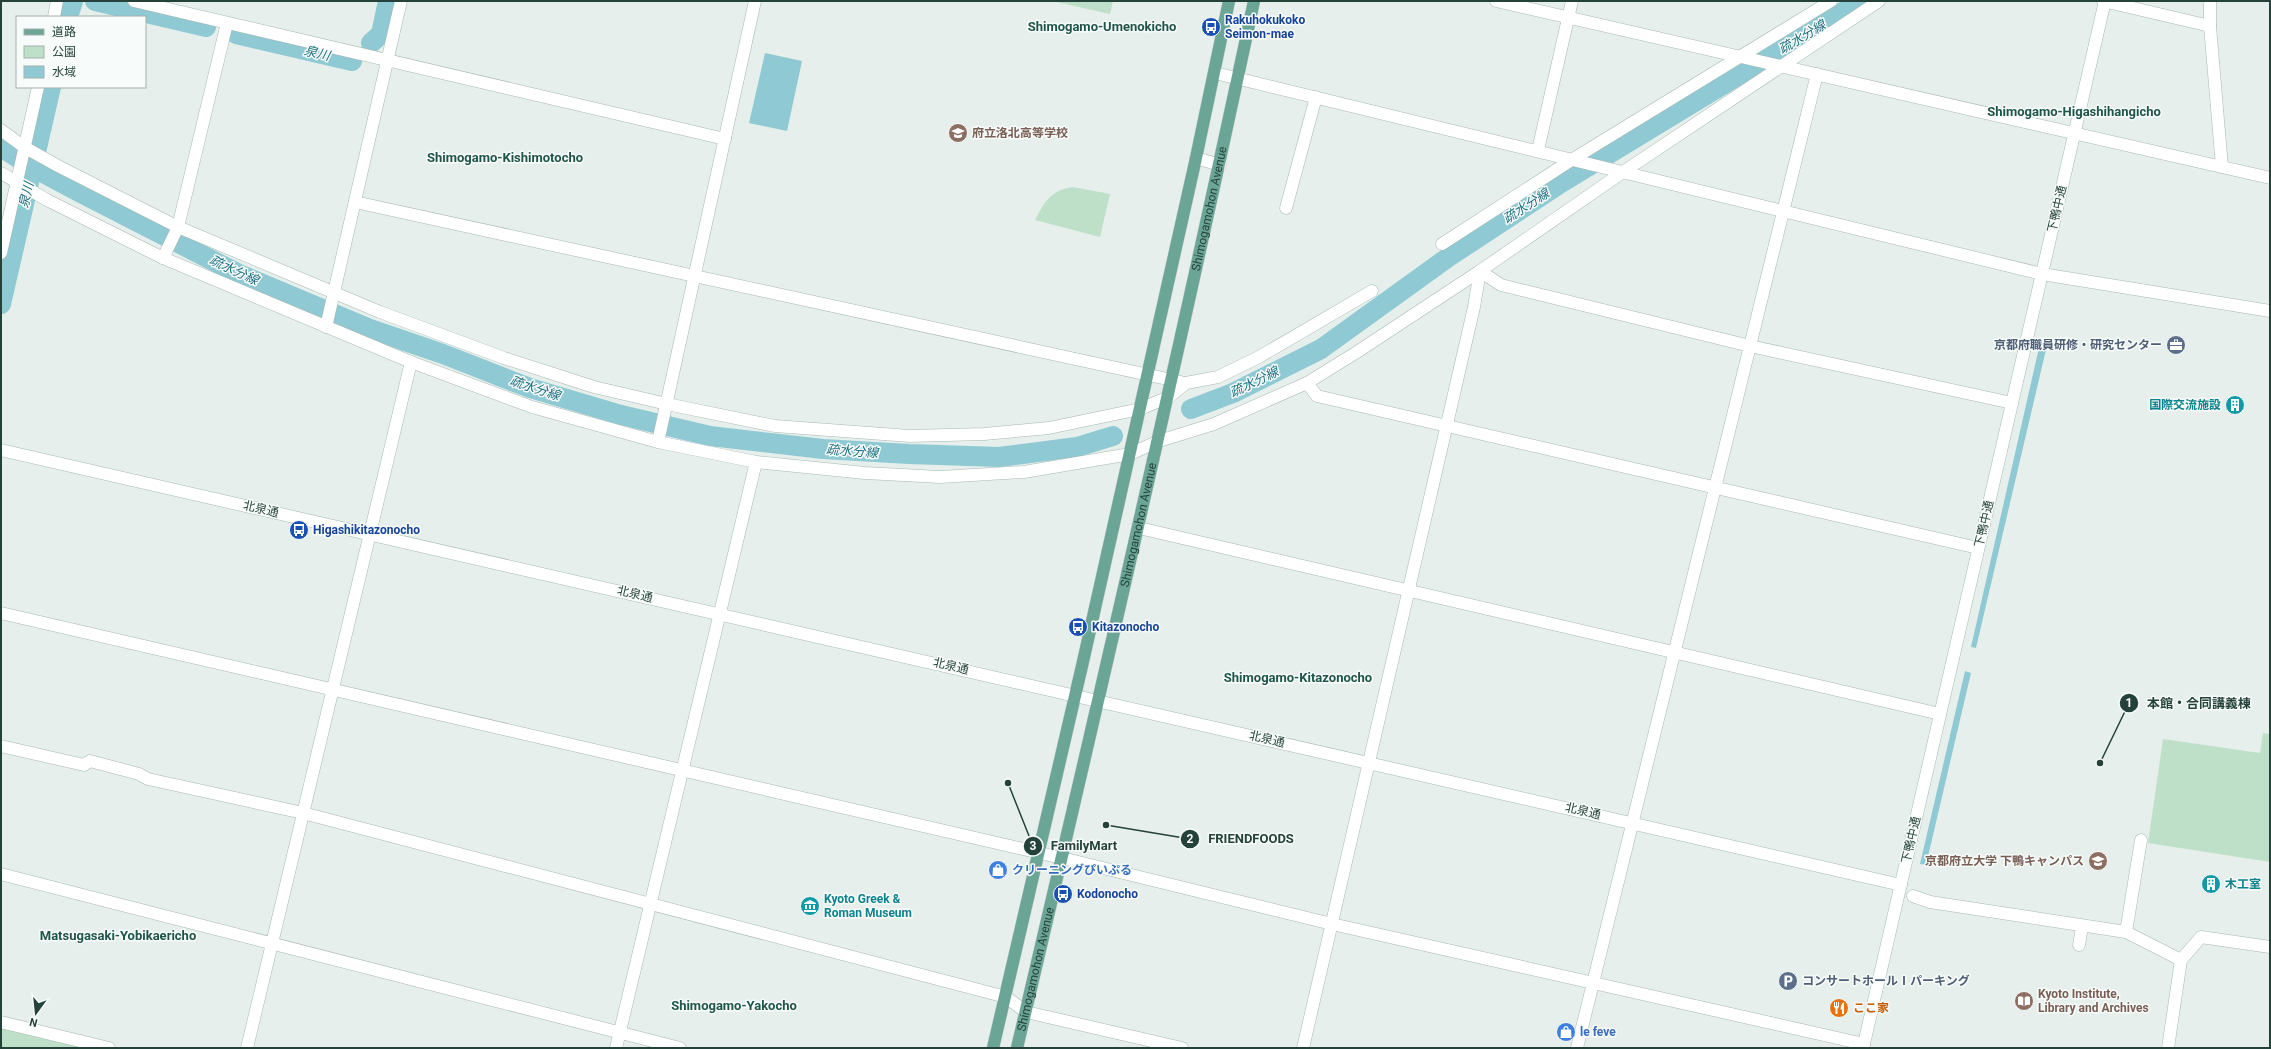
<svg xmlns="http://www.w3.org/2000/svg" width="2271" height="1049" font-family="Roboto,'Noto Sans JP',sans-serif">
  <rect width="100%" height="100%" fill="#e6efeb"/>
  <g fill="#bfe0c8">
    <path d="M 1052,1 L 1113,1 L 1110,14 Z"/>
    <path d="M 1073,187 L 1110,194 L 1100,237 L 1035,220 C 1045,201 1051,190 1073,187 Z"/>
    <path d="M 2263,733 L 2270,734 L 2270,862 L 2148,843 L 2163,739 L 2260,753 Z"/>
    <path d="M 1,1027 L 85,1048 L 1,1048 Z"/>
  </g>
  <g fill="#8ec9d4">
    <path d="M 765,53 L 802,61 L 787,131 L 749,123 Z"/>
    <path d="M 2041,339 L 2048,341 L 1976,648 L 1971,647 Z"/>
    <path d="M 1965,671 L 1971,673 L 1926,865 L 1920,864 Z"/>
  </g>
  <g fill="none" stroke-linecap="round" stroke-linejoin="round">
    <path stroke="#8ec9d4" stroke-width="5.5" d="M 26,197 L 34,176 L 58,181"/>
    <g stroke="#8ec9d4" stroke-width="20">
      <path d="M 95,1 L 206,27"/>
      <path d="M 68,17 L 73,1"/>
      <path d="M 236,34 L 352,61"/>
      <path d="M 371,43 L 381,34 L 388,1"/>
      <path d="M 1,147 L 32,167 L 77,191 L 239,274 L 370,329 L 443,354 L 530,388 L 621,415 L 710,436 L 823,449 L 909,454 L 999,457 L 1077,447 L 1113,436"/>
      <path d="M 1,304 L 51,87"/>
      <path d="M 1191,409 L 1233,393 L 1321,349 L 1450,256 L 1561,183 L 1861,1"/>
    </g>
    <g stroke="#a8b8b2" stroke-width="13">
      <g id="street">
        <path d="M 134,1 L 725,139"/>
        <path d="M 1496,1 L 2270,178"/>
        <path d="M 2103,1 L 2210,26"/>
        <path d="M 2210,1 L 2210,26 L 2222,167"/>
        <path d="M 54,17 L 57,1"/>
        <path d="M 1215,73 L 2042,274 L 2270,311"/>
        <path d="M 1,130 L 24,147 L 58,166 L 178,227 L 380,312 L 504,358 L 594,387 L 667,404 L 775,426 L 910,436 L 984,434 L 1049,428 L 1140,409 L 1169,397 L 1186,383 L 1218,377 L 1259,357 L 1372,291"/>
        <path d="M 1538,150 L 1572,1"/>
        <path d="M 1196,158 L 1220,165"/>
        <path d="M 1,173 L 47,200 L 163,258 L 411,362 L 532,407 L 658,442 L 756,462 L 865,473 L 940,477 L 1024,472 L 1130,454 L 1159,441 L 1214,424 L 1307,383 L 1357,352 L 1480,271 L 1623,172 L 1879,1"/>
        <path d="M 355,202 L 1181,382"/>
        <path d="M 1286,208 L 1316,97"/>
        <path d="M 1442,244 L 1573,159 L 1831,1"/>
        <path d="M 1,253 L 38,87"/>
        <path d="M 163,258 L 178,227 L 227,23"/>
        <path d="M 326,327 L 401,1"/>
        <path d="M 1307,383 L 1317,396 L 1978,548"/>
        <path d="M 658,442 L 755,1"/>
        <path d="M 1139,528 L 1940,714"/>
        <path d="M 1,613 L 1062,858 L 1332,924 L 1864,1044"/>
        <path d="M 1,746 L 84,765 L 90,761 L 139,774 L 148,779 L 303,813 L 1006,997 L 1026,1012 L 1182,1048"/>
        <path d="M 1,874 L 680,1048"/>
        <path d="M 1913,896 L 1930,902 L 2126,932 L 2181,960"/>
        <path d="M 2126,932 L 2141,840"/>
        <path d="M 2079,945 L 2081,933"/>
        <path d="M 1,1022 L 109,1048"/>
        <path d="M 247,1048 L 411,362"/>
        <path d="M 616,1048 L 756,462"/>
        <path d="M 1303,1048 L 1474,307 L 1480,271 L 1501,285 L 1750,346 L 2012,403"/>
        <path d="M 1577,1048 L 1817,74"/>
        <path d="M 2168,1048 L 2181,960 L 2201,937 L 2270,947"/>
      </g>
    </g>
    <g stroke="#a4bbb3" stroke-width="13">
      <g id="secondary">
        <path d="M 1,450 L 1901,885"/>
        <path d="M 1863,1048 L 2105,1"/>
      </g>
    </g>
    <g stroke="#c2cac8" stroke-width="13">
      <g id="primary">
        <path d="M 993,1048 L 1082,666 L 1196,158 L 1229,1"/>
        <path id="s1" d="M 1017,1048 C 1099,700 1180,351 1254,1"/>
      </g>
    </g>
    <use href="#street" stroke="#fff" stroke-width="12"/>
    <use href="#secondary" stroke="#fff" stroke-width="12"/>
    <use href="#primary" stroke="#6aa596" stroke-width="12"/>
  </g>
  <defs>
    <g id="bus-disc" transform="scale(1)"><circle r="9.5" fill="#1a4fb4" stroke="#f7fbf9"/><path d="M-5-6H5V4H4V6H2V4H-2V6H-4V4H-5ZM-3.5-4V0h7V-4ZM-3.5 1.2v1.5H-2V1.2ZM2 1.2v1.5H3.5V1.2Z" fill="#fff"/></g>
    <g id="school-disc" transform="scale(1)"><circle r="9.5" fill="#8d6e63" stroke="#f7fbf9"/><path d="M0-5L7-2L0 1L-7-2ZM-4 1L0 2.5L4 1V4Q0 6-4 4Z" fill="#fff"/></g>
    <g id="office-disc" transform="scale(1)"><circle r="9.5" fill="#5c6f8a" stroke="#f7fbf9"/><path d="M-6-3h4V-5.5h4V-3h4V5H-6ZM-1-4.5V-3h2v-1.5ZM-6 0V1H6V0Z" fill="#fff"/></g>
    <g id="building-disc" transform="scale(1)"><circle r="9.5" fill="#0f9aa8" stroke="#f7fbf9"/><path d="M-4-6H4V6H1V3H-1V6H-4ZM-2.5-4.3h1.7v1.8h-1.7ZM.8-4.3h1.7v1.8H.8ZM-2.5-1h1.7V.8h-1.7ZM.8-1h1.7V.8H.8Z" fill="#fff"/></g>
    <g id="university-disc" transform="scale(1)"><circle r="9.5" fill="#8d6e63" stroke="#f7fbf9"/><path d="M0-5L7-2L0 1L-7-2ZM-4 1L0 2.5L4 1V4Q0 6-4 4Z" fill="#fff"/></g>
    <g id="shop-disc" transform="scale(1)"><circle r="9.5" fill="#3f7fe0" stroke="#f7fbf9"/><path d="M-5-2.5h2.3a2.7 3.5 0 0 1 5.4 0H5L5.5 6h-11ZM-1.5-2.5h3a1.5 2.3 0 0 0-3 0Z" fill="#fff"/></g>
    <g id="museum-disc" transform="scale(1)"><circle r="9.5" fill="#0f9aa8" stroke="#f7fbf9"/><path d="M0-6L6-3V-2H-6V-3ZM-5-1h2V3h-2ZM-1-1h2V3h-2ZM3-1h2V3H3ZM-6 4H6V6H-6Z" fill="#fff"/></g>
    <g id="parking-disc" transform="scale(1)"><circle r="9.5" fill="#5c6f8a" stroke="#f7fbf9"/><path d="M-3.5-5.5H1a3.5 3.5 0 0 1 0 7H-1V5.5H-3.5ZM-1-3.4V-.6H.8a1.4 1.4 0 0 0 0-2.8Z" fill="#fff"/></g>
    <g id="library-disc" transform="scale(1)"><circle r="9.5" fill="#8d6e63" stroke="#f7fbf9"/><path d="M-6-4Q-3-5.5-.7-3.5V5Q-3 3-6 4ZM6-4Q3-5.5 .7-3.5V5Q3 3 6 4Z" fill="#fff"/></g>
    <g id="restaurant-disc" transform="scale(1)"><circle r="9.5" fill="#e8710a" stroke="#f7fbf9"/><path d="M-5-6h1v4h1v-4h1v4h1v-4h1v5L-1.5 .5V6h-2V.5L-5-1ZM5-6V6H3V1.5H1.5Q1.5-4 5-6Z" fill="#fff"/></g>
  </defs>
  <g fill-rule="evenodd">
    <use href="#bus-disc" x="1211" y="27"/>
    <use href="#school-disc" x="958" y="133"/>
    <use href="#office-disc" x="2176" y="345"/>
    <use href="#building-disc" x="2235" y="405"/>
    <use href="#bus-disc" x="299" y="530"/>
    <use href="#bus-disc" x="1078" y="627"/>
    <use href="#university-disc" x="2098" y="861"/>
    <use href="#shop-disc" x="998" y="870"/>
    <use href="#building-disc" x="2211" y="884"/>
    <use href="#bus-disc" x="1063" y="894"/>
    <use href="#museum-disc" x="810" y="906"/>
    <use href="#parking-disc" x="1788" y="981"/>
    <use href="#library-disc" x="2024" y="1001"/>
    <use href="#restaurant-disc" x="1839" y="1008"/>
    <use href="#shop-disc" x="1566" y="1032"/>
  </g>
  <g text-anchor="middle" dominant-baseline="central" stroke-width="3" stroke-linejoin="round" paint-order="stroke">
    <g font-size="12" font-weight="bold" fill="#164399" stroke="#f7fbf9" text-anchor="start">
      <text x="1225" y="20">Rakuhokukoko<tspan x="1225" dy="14">Seimon-mae</tspan></text>
      <text x="313" y="530">Higashikitazonocho</text>
      <text x="1092" y="627">Kitazonocho</text>
      <text x="1077" y="894">Kodonocho</text>
    </g>
    <g font-size="12" font-weight="bold" fill="#785e54" stroke="#f7fbf9" text-anchor="start">
      <text x="972" y="133">府立洛北高等学校</text>
      <text x="2084" y="861" text-anchor="end">京都府立大学 下鴨キャンパス</text>
      <text x="2038" y="994">Kyoto Institute,<tspan x="2038" dy="14">Library and Archives</tspan></text>
    </g>
    <g font-size="12" fill="#24423a" stroke="#f7fbf9">
      <text stroke="none"><textPath href="#s1" startOffset="861">Shimogamohon Avenue</textPath></text>
      <text transform="translate(2057 209) rotate(-77)">下鴨中通</text>
      <text transform="translate(261 509) rotate(13)">北泉通</text>
      <text transform="translate(1984 524) rotate(-77)">下鴨中通</text>
      <text stroke="none"><textPath href="#s1" startOffset="537">Shimogamohon Avenue</textPath></text>
      <text transform="translate(635 594) rotate(13)">北泉通</text>
      <text transform="translate(951 666) rotate(13)">北泉通</text>
      <text transform="translate(1267 739) rotate(13)">北泉通</text>
      <text transform="translate(1583 811) rotate(13)">北泉通</text>
      <text transform="translate(1911 840) rotate(-77)">下鴨中通</text>
      <text stroke="none"><textPath href="#s1" startOffset="81">Shimogamohon Avenue</textPath></text>
    </g>
    <g font-size="12" font-weight="bold" fill="#4e5e75" stroke="#f7fbf9" text-anchor="end">
      <text x="2162" y="345">京都府職員研修・研究センター</text>
      <text x="1802" y="981" text-anchor="start">コンサートホールⅠパーキング</text>
    </g>
    <g font-size="12" font-weight="bold" fill="#0d838f" stroke="#f7fbf9" text-anchor="start">
      <text x="2221" y="405" text-anchor="end">国際交流施設</text>
      <text x="2225" y="884">木工室</text>
      <text x="824" y="899">Kyoto Greek &amp;<tspan x="824" dy="14">Roman Museum</tspan></text>
    </g>
    <g font-size="12" font-weight="bold" fill="#366cbe" stroke="#f7fbf9" text-anchor="start">
      <text x="1012" y="870">クリーニングぴいぷる</text>
      <text x="1580" y="1032">le feve</text>
    </g>
    <g font-size="12" font-weight="bold" fill="#c56008" stroke="#f7fbf9" text-anchor="start">
      <text x="1853" y="1008">ここ家</text>
    </g>
    <g font-size="13" font-weight="bold" fill="#1f5548" stroke="#f7fbf9">
      <text x="1102" y="26">Shimogamo-Umenokicho</text>
      <text x="2074" y="111">Shimogamo-Higashihangicho</text>
      <text x="505" y="157">Shimogamo-Kishimotocho</text>
      <text x="1298" y="677">Shimogamo-Kitazonocho</text>
      <text x="118" y="935">Matsugasaki-Yobikaericho</text>
      <text x="734" y="1005">Shimogamo-Yakocho</text>
    </g>
    <g font-size="13" font-style="italic" fill="#1c6f80" stroke="#f7fbf9">
      <text transform="translate(1802 37) rotate(-31)">疏水分線</text>
      <text transform="translate(317 53) rotate(13)">泉川</text>
      <text transform="translate(26 195) rotate(-77)">泉川</text>
      <text transform="translate(1526 206) rotate(-33)">疏水分線</text>
      <text transform="translate(234 270) rotate(25)">疏水分線</text>
      <text transform="translate(1254 382) rotate(-26)">疏水分線</text>
      <text transform="translate(535 388) rotate(18)">疏水分線</text>
      <text transform="translate(852 451) rotate(4)">疏水分線</text>
    </g>
  </g>
  <path fill="none" stroke="#24423a" stroke-width="1.5" d="M2100 763L2129 703M1106 825L1190 839M1008 783L1033 846"/>
  <g fill="#24423a" stroke="#f7fbf9" stroke-width="1.5">
    <circle cx="2100" cy="763" r="4"/>
    <circle cx="1106" cy="825" r="4"/>
    <circle cx="1008" cy="783" r="4"/>
    <circle cx="2129" cy="703" r="10"/>
    <circle cx="1190" cy="839" r="10"/>
    <circle cx="1033" cy="846" r="10"/>
  </g>
  <g font-size="12" text-anchor="middle" font-weight="bold" fill="#fff">
    <text x="2129" y="707">1</text>
    <text x="1190" y="843">2</text>
    <text x="1033" y="850">3</text>
  </g>
  <g font-size="13" text-anchor="middle" font-weight="bold" fill="#24423a" stroke="#f7fbf9" stroke-width="3" stroke-linejoin="round" paint-order="stroke">
    <text x="2199" y="708">本館・合同講義棟</text>
    <text x="1251" y="843">FRIENDFOODS</text>
    <text x="1084" y="850">FamilyMart</text>
  </g>
  <rect width="2271" height="1049" fill="none" stroke="#24423a" stroke-width="4"/>
  <rect x="16" y="16" width="130" height="72" fill="#f7fbf9" stroke="#a3b1ad"/>
  <rect x="24" y="29" width="20" height="6" fill="#6aa596" stroke="#a3b1ad"/>
  <text x="52" y="36" font-size="12" fill="#24423a">道路</text>
  <rect x="24" y="46" width="20" height="12" fill="#bfe0c8" stroke="#a3b1ad"/>
  <text x="52" y="56" font-size="12" fill="#24423a">公園</text>
  <rect x="24" y="66" width="20" height="12" fill="#8ec9d4" stroke="#a3b1ad"/>
  <text x="52" y="76" font-size="12" fill="#24423a">水域</text>
  <g transform="translate(36 1013) rotate(195)" stroke="#f7fbf9" stroke-width="3" paint-order="stroke">
  <path d="M0-3L7 15L0 10L-7 15Z" fill="#24423a"/>
  <text y="-6" font-size="11" font-weight="bold" text-anchor="middle" fill="#24423a">N</text>
  </g>
</svg>
